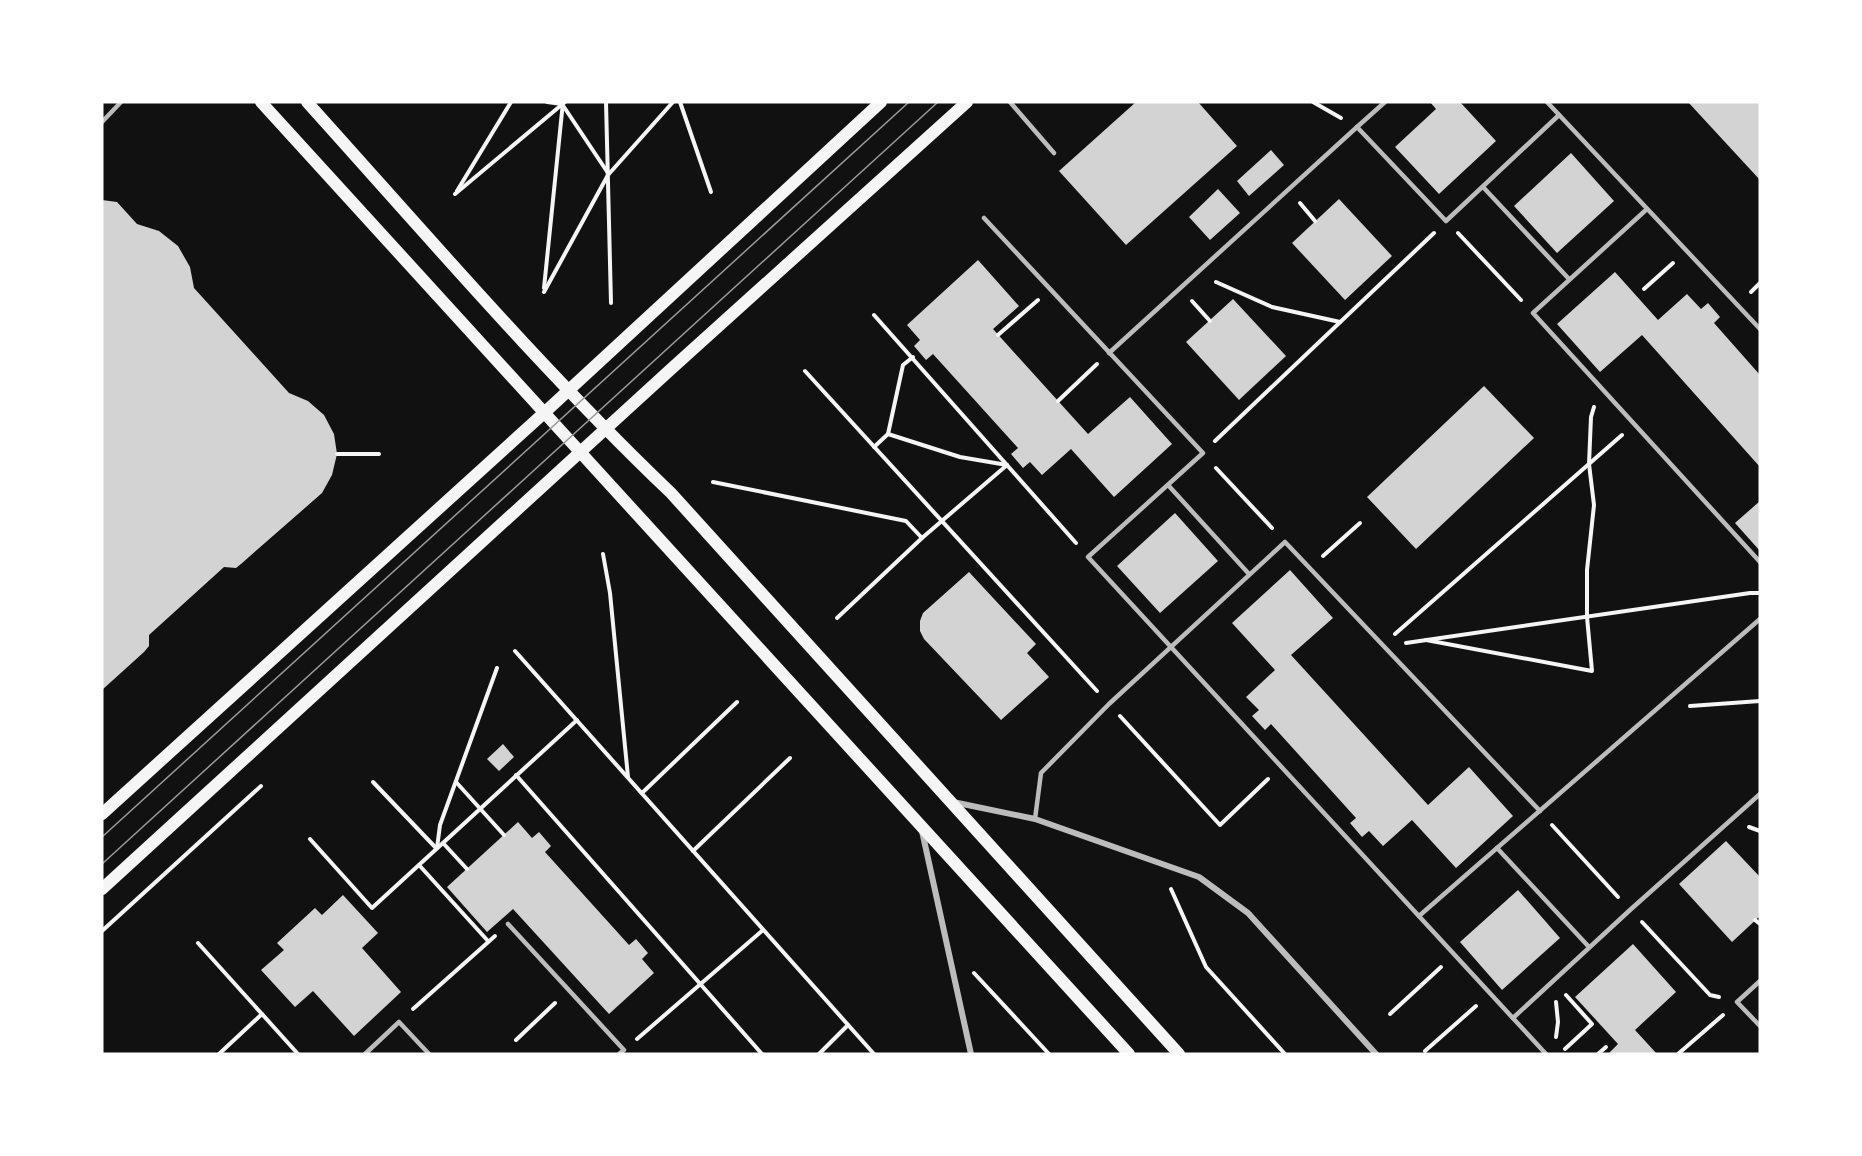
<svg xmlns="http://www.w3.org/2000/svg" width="1862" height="1156" font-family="Rubik,sans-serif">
  <rect width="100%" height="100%" fill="#111"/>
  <g fill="#d3d3d3">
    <path d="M 1136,102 L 1198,102 L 1237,146 L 1126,245 L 1059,171 Z"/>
    <path d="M 1430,102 L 1460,102 L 1496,141 L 1439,194 L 1395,147 L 1436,109 Z"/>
    <path d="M 1688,102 L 1760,102 L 1760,180 Z"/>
    <path d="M 1271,150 L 1284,165 L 1249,196 L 1237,181 Z"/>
    <path d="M 1571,153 L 1614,201 L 1557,253 L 1514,206 Z"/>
    <path d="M 1218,189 L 1240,213 L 1210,240 L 1189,217 Z"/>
    <path d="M 1339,199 L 1392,256 L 1345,300 L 1292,243 Z"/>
    <path d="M 102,200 L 117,202 L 137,224 L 159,231 L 178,246 L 190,267 L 194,288 L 289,393 L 308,401 L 324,415 L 334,434 L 337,454 L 332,475 L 322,493 L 241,564 L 236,568 L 224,567 L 149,635 L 149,646 L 144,652 L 102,690 Z"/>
    <path d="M 978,260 L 1019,306 L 993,329 L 1088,434 L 1130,397 L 1172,444 L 1114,497 L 1071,449 L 1042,475 L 1030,462 L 1023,468 L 1011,454 L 1018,448 L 933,354 L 926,360 L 914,346 L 920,340 L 907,325 Z"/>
    <path d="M 1615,272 L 1658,320 L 1687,294 L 1701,309 L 1708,303 L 1720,317 L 1714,323 L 1760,375 L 1760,467 L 1642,335 L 1600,372 L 1557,324 Z"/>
    <path d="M 1233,299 L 1286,356 L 1239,400 L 1186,342 Z"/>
    <path d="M 1484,386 L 1534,438 L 1416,549 L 1367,497 Z"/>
    <path d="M 1760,501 L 1760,551 L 1735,523 Z"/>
    <path d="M 1175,513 L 1218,561 L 1160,613 L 1117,566 Z"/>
    <path d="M 1290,570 L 1333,618 L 1291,655 L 1428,805 L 1469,767 L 1513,816 L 1456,868 L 1412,820 L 1383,846 L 1369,831 L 1362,837 L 1350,823 L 1356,818 L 1271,724 L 1265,730 L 1252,716 L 1259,710 L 1246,697 L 1275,670 L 1232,623 Z"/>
    <path d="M 969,572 L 1036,644 L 1027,653 L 1049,677 L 1001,720 L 924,639 L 920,631 L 920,621 L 923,613 Z"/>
    <path d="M 503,744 L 514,757 L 499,771 L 487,759 Z"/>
    <path d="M 518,822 L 532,838 L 539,832 L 551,846 L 545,852 L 629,945 L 636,939 L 648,953 L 642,959 L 654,973 L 609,1014 L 513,909 L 487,932 L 447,887 Z"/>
    <path d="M 1726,841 L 1760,877 L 1760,916 L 1732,942 L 1679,884 Z"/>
    <path d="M 1518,890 L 1560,938 L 1502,990 L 1460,942 Z"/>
    <path d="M 343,895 L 378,933 L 362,948 L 401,992 L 354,1036 L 313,991 L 295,1007 L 261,970 L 284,950 L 277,943 L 315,908 L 322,915 Z"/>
    <path d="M 1633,944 L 1676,992 L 1635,1030 L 1657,1054 L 1608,1054 L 1618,1044 L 1575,997 Z"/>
  </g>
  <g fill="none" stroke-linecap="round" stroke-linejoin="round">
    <g stroke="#f5f5f5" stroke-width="4">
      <path d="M 547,102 L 562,104 L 608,173"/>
      <path d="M 606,102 L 611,303"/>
      <path d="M 680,102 L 711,192"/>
      <path d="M 1313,102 L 1341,118"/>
      <path d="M 457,191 L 511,102"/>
      <path d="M 455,194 L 565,102"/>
      <path d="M 1300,203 L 1315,221"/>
      <path d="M 1458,233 L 1521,300"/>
      <path d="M 1216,282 L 1272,307 L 1340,322"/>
      <path d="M 544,288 L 563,102"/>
      <path d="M 1644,289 L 1673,263"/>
      <path d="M 544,292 L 608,175 L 673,102"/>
      <path d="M 1751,292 L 1760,283"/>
      <path d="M 1192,301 L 1210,321"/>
      <path d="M 874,315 L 1076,543"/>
      <path d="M 998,335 L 1038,300"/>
      <path d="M 805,371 L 1097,691"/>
      <path d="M 1058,401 L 1097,364"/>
      <path d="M 888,434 L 903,365 L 913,357"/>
      <path d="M 1215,441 L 1434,233"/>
      <path d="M 874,447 L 888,434 L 960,457 L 1007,465"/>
      <path d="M 337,454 L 379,454"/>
      <path d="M 1216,468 L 1272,528"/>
      <path d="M 713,482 L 906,521 L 922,538 L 1007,465"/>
      <path d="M 603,554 L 610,593 L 628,777"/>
      <path d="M 1323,556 L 1360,523"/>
      <path d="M 837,618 L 922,538"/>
      <path d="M 1395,634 L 1622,435"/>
      <path d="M 1426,640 L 1592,671 L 1587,617 L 1587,570 L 1594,505 L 1589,464 L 1591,417 L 1594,407"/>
      <path d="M 1406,643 L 1750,593 L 1760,593"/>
      <path d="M 515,651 L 874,1054"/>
      <path d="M 1690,706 L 1760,701"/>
      <path d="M 1120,716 L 1220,825 L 1268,779"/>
      <path d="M 516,775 L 762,1054"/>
      <path d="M 373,782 L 436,848"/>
      <path d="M 456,782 L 504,835"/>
      <path d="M 642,793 L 737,702"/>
      <path d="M 1552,825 L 1618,897"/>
      <path d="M 1749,827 L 1760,831"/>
      <path d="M 310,839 L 372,908 L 577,720"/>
      <path d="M 443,843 L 467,869"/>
      <path d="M 437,848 L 440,825 L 497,668"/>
      <path d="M 693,851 L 790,758"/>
      <path d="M 419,865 L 488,941"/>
      <path d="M 1171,889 L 1206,967 L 1285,1054"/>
      <path d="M 1755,920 L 1760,924"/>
      <path d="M 1642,922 L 1710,995 L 1719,997"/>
      <path d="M 102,931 L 261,786"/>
      <path d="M 198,943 L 298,1054"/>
      <path d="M 974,973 L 1049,1054"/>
      <path d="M 1556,1002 L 1558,1022 L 1556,1037"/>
      <path d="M 413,1009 L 495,936"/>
      <path d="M 1390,1014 L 1441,967"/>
      <path d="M 637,1039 L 763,930"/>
      <path d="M 516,1040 L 555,1003"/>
      <path d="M 1565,1049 L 1592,1024 L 1566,995"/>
      <path d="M 1425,1051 L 1476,1006"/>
      <path d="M 219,1054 L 262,1014"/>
      <path d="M 819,1054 L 848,1025"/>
      <path d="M 1598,1054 L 1606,1047"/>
      <path d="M 1678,1054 L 1723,1015"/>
    </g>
    <g stroke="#bcbcbc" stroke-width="4.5">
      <path d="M 1010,102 L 1054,153"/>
      <path d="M 1385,102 L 1357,127 L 1446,221 L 1559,115"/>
      <path d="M 1547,102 L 1760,329"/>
      <path d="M 102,122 L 121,102"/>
      <path d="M 1483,187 L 1569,279"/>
      <path d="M 1647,209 L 1533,313 L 1760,562"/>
      <path d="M 984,218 L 1203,453 L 1088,557 L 1546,1054"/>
      <path d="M 1109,353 L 1357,127"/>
      <path d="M 1168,485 L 1249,574"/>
      <path d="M 1035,819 L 1041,773 L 1109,704 L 1285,542 L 1540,811"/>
      <path d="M 1497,848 L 1589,947"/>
      <path d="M 1419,916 L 1760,619"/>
      <path d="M 508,924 L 624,1050 L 619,1054"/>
      <path d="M 1760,981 L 1737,1002 L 1760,1026"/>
      <path d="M 1513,1018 L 1630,910 L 1760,794"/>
      <path d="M 365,1054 L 399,1022 L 429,1054"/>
    </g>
    <g stroke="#bcbcbc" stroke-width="6">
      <path d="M 953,802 L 1035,819 L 1199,877 L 1248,913 L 1376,1054"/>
      <path d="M 922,831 L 971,1054"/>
    </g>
    <g stroke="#f5f5f5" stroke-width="12">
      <path d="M 261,102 L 1129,1054"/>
      <path d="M 307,102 C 426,234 542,370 671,493 L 1179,1054"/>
      <path d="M 102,814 L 544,413 L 881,102"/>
      <path d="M 102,889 L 670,370 L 967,102"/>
    </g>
    <g stroke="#9a9a9a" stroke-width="1.5">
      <path d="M 102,837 L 909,102"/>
      <path d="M 102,864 L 938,102"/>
    </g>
  </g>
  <rect width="1862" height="1156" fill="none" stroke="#ffffff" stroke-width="207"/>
</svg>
